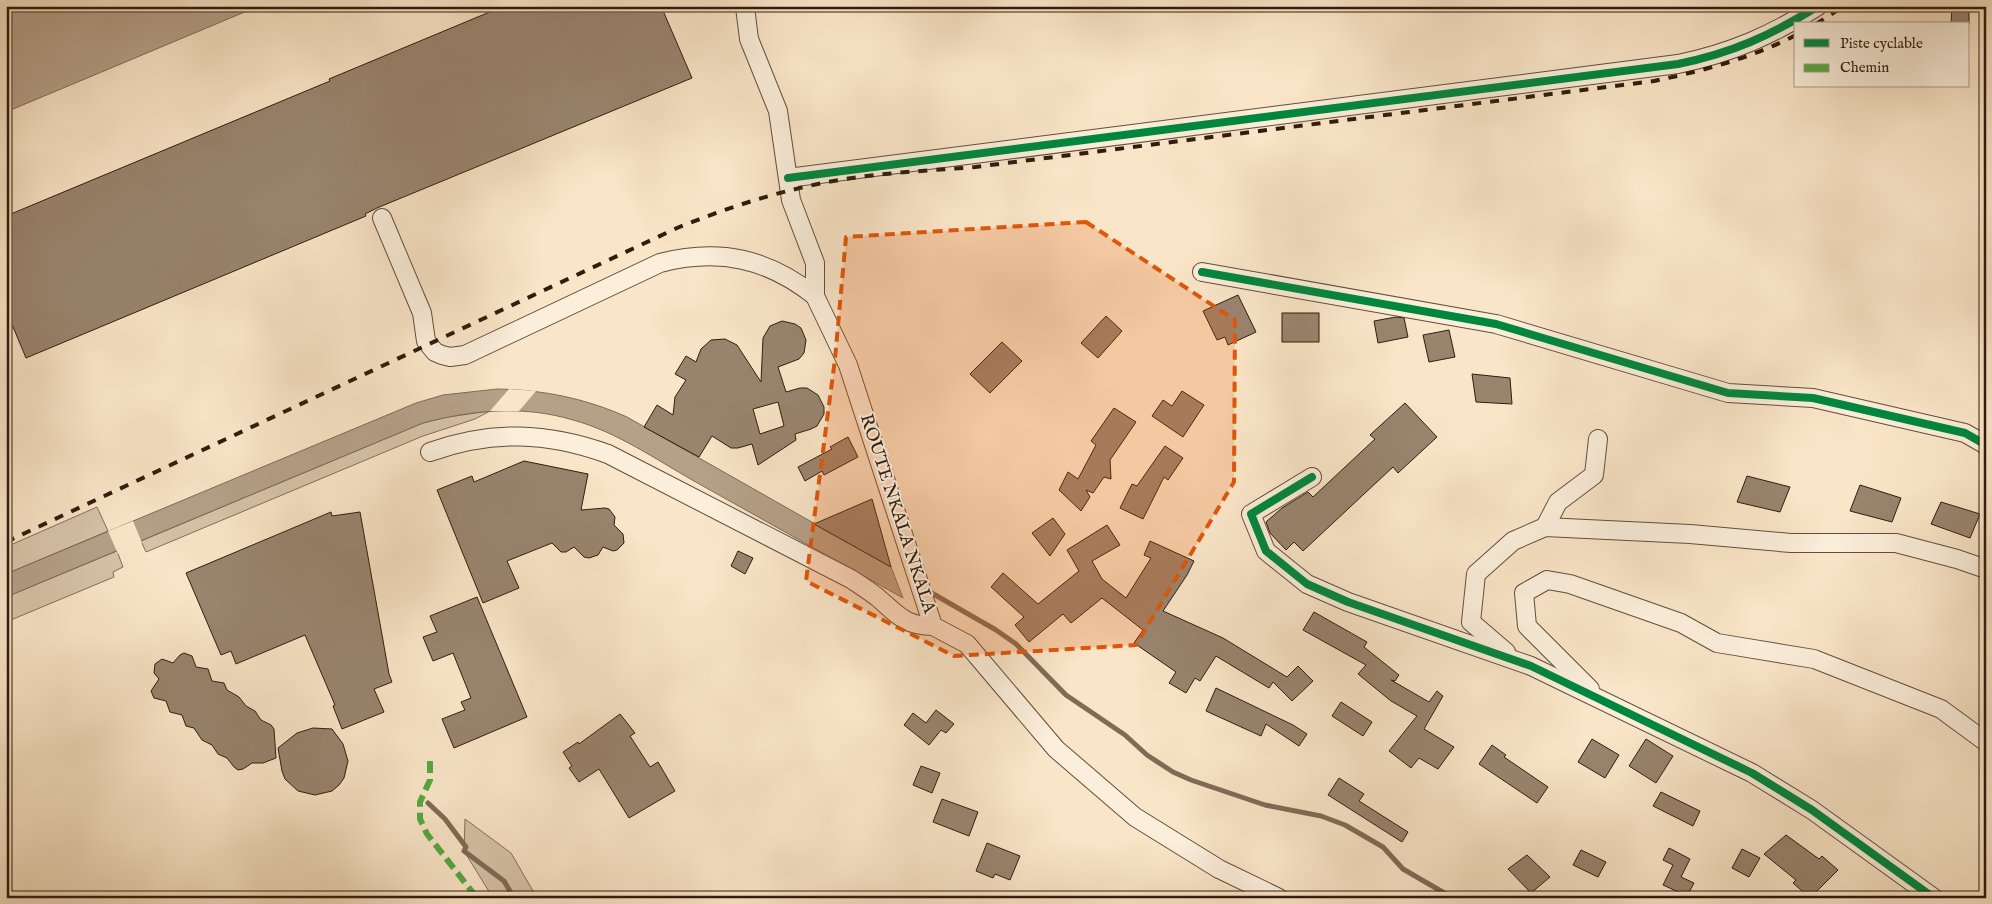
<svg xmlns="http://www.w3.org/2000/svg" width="1992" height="904" font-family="'IM FELL English',serif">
  <rect width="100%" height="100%" fill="#f9e5c7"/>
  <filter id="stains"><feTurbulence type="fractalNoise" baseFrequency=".004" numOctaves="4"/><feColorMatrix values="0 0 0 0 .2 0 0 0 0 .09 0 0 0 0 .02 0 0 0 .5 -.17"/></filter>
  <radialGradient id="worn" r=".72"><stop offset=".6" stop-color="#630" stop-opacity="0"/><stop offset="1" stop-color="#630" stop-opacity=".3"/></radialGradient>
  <g fill="#d7c3a8" stroke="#846f5b">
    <path d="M 490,411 L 475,419 L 423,436 L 146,552 L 141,541 L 423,423 L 448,417 Z"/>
    <path d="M 97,507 L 108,531 L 6,574 L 6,547 Z"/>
    <path d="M 117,551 L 123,567 L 113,572 L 114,577 L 6,622 L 6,597 Z"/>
    <path d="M 465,819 L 511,853 L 537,898 L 493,898 L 464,851 Z"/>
  </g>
  <g fill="#b5a088" stroke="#806b57">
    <path d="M 6,6 L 259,6 L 6,112 Z"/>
    <path d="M 497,389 C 544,390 584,398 627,417 L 891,567 L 903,598 C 833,559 764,520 694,481 C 655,459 617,432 573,420 C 523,405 472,410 423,423 L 6,597 L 6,574 L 416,403 L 443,395 Z"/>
  </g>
  <g fill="#f9e5c7">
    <path d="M 509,389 L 536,391 L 519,411 L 490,411 Z"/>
    <path d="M 133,521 L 142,543 L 118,554 L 108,531 Z"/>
  </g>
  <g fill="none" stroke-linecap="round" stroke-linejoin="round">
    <g stroke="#806b57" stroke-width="5">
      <path d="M 930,592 L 996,630 L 1016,644 L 1066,695 L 1125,735 L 1147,755 L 1173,772 L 1191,780 L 1265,805 L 1321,816 L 1345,825 L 1383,847 L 1403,869 L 1453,898"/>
      <path d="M 428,803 L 445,819 L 466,847 L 464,851 L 504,881 L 514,898"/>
    </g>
  </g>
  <g fill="#99846e" stroke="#311b0e" fill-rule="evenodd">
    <path d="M 504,6 L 661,6 L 692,78 L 377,208 L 365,214 L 366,216 L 26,358 L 6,310 L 6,216 L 330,81 L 329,79 Z"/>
    <path d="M 1952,6 L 1969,7 L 1969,24 L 1951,24 Z"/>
    <path d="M 1238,295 L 1256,332 L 1228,345 L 1225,337 L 1217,340 L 1203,311 Z"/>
    <rect x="1282" y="313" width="37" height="29"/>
    <path d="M 1106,316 L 1122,331 L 1098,358 L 1081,343 Z"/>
    <path d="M 1396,317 L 1404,318 L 1408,337 L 1378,343 L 1374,321 Z"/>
    <path d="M 782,321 L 795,324 L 801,328 L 806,340 L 804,353 L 799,359 L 778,367 L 786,392 L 800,388 L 807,388 L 818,395 L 824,407 L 824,414 L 817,426 L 811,429 L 795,434 L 796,440 L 758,465 L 752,444 L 738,448 L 731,448 L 712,436 L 699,457 L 644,427 L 657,405 L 673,415 L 675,397 L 686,380 L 675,374 L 686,356 L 696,362 L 701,349 L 711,340 L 725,339 L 737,345 L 761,382 L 763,338 L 770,326 ZM 778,402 L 784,426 L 760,434 L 753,409 Z"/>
    <path d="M 1449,330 L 1455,357 L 1429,362 L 1423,335 Z"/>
    <path d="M 1002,342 L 1022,361 L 990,393 L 970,374 Z"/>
    <path d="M 1472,374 L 1510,378 L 1512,404 L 1476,402 Z"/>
    <path d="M 1182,391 L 1204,405 L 1183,437 L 1152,416 L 1163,400 L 1172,406 Z"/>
    <path d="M 1405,403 L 1437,437 L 1398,473 L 1393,467 L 1303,551 L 1294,542 L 1286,550 L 1270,533 L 1266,522 L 1282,508 L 1308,492 L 1313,497 L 1375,439 L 1370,435 Z"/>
    <path d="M 1114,408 L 1136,422 L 1110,460 L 1111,479 L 1104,477 L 1093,493 L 1086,490 L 1090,497 L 1081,511 L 1059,490 L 1068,472 L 1078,479 L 1096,445 L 1091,441 Z"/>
    <path d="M 848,437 L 858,457 L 824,475 L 822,471 L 805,481 L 798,467 L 832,449 L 830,447 Z"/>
    <path d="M 1165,446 L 1183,458 L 1168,480 L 1164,477 L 1143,519 L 1120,508 L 1132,484 L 1137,486 Z"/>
    <path d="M 524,461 L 588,474 L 581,510 L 605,508 L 609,509 L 615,517 L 614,525 L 623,534 L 624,543 L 617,550 L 613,551 L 603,547 L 598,555 L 589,558 L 584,557 L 574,547 L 566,552 L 561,552 L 552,543 L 507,561 L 519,588 L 483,603 L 437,490 L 472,476 L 474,482 Z"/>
    <path d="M 1747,476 L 1790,487 L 1780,512 L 1737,502 Z"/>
    <path d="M 1860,485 L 1901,498 L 1892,522 L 1850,511 Z"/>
    <path d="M 872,499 L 891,567 L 814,524 Z"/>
    <path d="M 1941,502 L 1980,514 L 1970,538 L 1931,524 Z"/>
    <path d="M 331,512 L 332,516 L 360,512 L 389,674 L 392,682 L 374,689 L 384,712 L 342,729 L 333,706 L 335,705 L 305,635 L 236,664 L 231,651 L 221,655 L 186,573 Z"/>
    <path d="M 1053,518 L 1065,534 L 1050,556 L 1032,533 Z"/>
    <path d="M 1107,525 L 1120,545 L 1092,561 L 1102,579 L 1126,598 L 1151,558 L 1144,555 L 1150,541 L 1194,561 L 1187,575 L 1163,611 L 1223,638 L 1287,677 L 1298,666 L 1313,681 L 1292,701 L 1273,682 L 1269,688 L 1216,656 L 1200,681 L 1195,678 L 1186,693 L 1169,683 L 1176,672 L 1134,643 L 1143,630 L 1102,598 L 1071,623 L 1063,614 L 1029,642 L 1015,625 L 1024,617 L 991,587 L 1003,573 L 1038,604 L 1079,571 L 1067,550 Z"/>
    <path d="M 738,551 L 753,558 L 745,574 L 731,566 Z"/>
    <path d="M 477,597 L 527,717 L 454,748 L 442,719 L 465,710 L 461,702 L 471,698 L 453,653 L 433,661 L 423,637 L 437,632 L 430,616 Z"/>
    <path d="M 1314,612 L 1367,642 L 1364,647 L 1399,675 L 1395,681 L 1391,680 L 1429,702 L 1437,691 L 1443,696 L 1424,729 L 1454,747 L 1438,769 L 1419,758 L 1411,768 L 1389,751 L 1417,716 L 1391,701 L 1358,674 L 1366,665 L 1303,630 Z"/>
    <path d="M 184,653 L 192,656 L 196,667 L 208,669 L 212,681 L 224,683 L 227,690 L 239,697 L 246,706 L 255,711 L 261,720 L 271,725 L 274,729 L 276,758 L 263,763 L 252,763 L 243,769 L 238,770 L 234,767 L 227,758 L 218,754 L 212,745 L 202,740 L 194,728 L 186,726 L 182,715 L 170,712 L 166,701 L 154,698 L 151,691 L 159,679 L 154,673 L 155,664 L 162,659 L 173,663 L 180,655 Z"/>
    <path d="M 1216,688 L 1293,725 L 1307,734 L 1299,746 L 1266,724 L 1261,736 L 1206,711 Z"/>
    <path d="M 1341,702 L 1372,722 L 1363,736 L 1332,716 Z"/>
    <path d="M 936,710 L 954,724 L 946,733 L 941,730 L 929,745 L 904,725 L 913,713 L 926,723 Z"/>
    <path d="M 620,714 L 635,733 L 630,736 L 650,767 L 658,762 L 675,791 L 629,818 L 599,769 L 579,782 L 569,768 L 572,766 L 563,752 L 578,742 L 579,744 Z"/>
    <path d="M 313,728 L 332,729 L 343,744 L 348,761 L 344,778 L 339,785 L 332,791 L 315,795 L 298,791 L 285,779 L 282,771 L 278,748 L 297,733 Z"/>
    <path d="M 1592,739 L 1619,755 L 1605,778 L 1578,762 Z"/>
    <path d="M 1646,739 L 1673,756 L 1656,783 L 1629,766 Z"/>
    <path d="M 1492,745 L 1506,755 L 1504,757 L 1548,787 L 1537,803 L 1479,764 Z"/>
    <path d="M 921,766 L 940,773 L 932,793 L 913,785 Z"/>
    <path d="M 1339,778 L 1364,794 L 1359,801 L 1408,832 L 1402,842 L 1328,795 Z"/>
    <path d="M 1661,792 L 1700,811 L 1693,826 L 1653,806 Z"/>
    <path d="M 942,799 L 978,812 L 969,836 L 933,822 Z"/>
    <path d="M 1786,835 L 1819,859 L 1822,856 L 1838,870 L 1810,898 L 1793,883 L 1796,880 L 1764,854 Z"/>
    <path d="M 987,843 L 1020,856 L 1010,880 L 995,874 L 993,878 L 976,871 Z"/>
    <path d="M 1669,848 L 1690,859 L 1681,877 L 1694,883 L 1687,896 L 1663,885 L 1673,865 L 1663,860 Z"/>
    <path d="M 1742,849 L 1760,858 L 1749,877 L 1732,868 Z"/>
    <path d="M 1581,850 L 1606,862 L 1598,877 L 1573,865 Z"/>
    <path d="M 1527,855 L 1550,877 L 1531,893 L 1508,869 Z"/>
  </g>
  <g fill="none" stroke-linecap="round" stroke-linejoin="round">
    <g stroke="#634e3c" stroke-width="20">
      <g id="minor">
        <path d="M 788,178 L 1678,64 C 1732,53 1772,35 1818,6"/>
        <path d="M 382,218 L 422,313 L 426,341 L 435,352 L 442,355 L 450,357 L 465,355 L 660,263 C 719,248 767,258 815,296 L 815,263 L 791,200 L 778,111 L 749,39 L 745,7"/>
        <path d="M 1202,272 L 1496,324 L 1728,393 L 1813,398 L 1965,433 L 1986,445"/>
        <path d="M 815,296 L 848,365 L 933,626 L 967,644 L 1056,749 L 1135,817 L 1219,869 L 1279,898"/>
        <path d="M 430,452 C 492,430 547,432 608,454 L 851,579 C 860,585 868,590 877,597 C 897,614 904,626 933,626"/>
        <path d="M 1312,477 L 1251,514 L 1266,551 L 1307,584 L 1348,602 L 1531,666 L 1752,773 L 1812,810 L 1934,898"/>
        <path d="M 1545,527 L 1558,502 L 1594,475 L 1598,439"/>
        <path d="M 1506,652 L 1471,622 L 1476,574 L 1513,541 L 1545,527 L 1690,534 L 1791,543 L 1896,543 L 1957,559 L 1986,569"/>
        <path d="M 1590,689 L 1527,626 L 1524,593 L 1547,580 L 1570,584 L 1681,623 L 1717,643 L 1814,659 L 1941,709 L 1986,742"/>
      </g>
    </g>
    <use href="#minor" stroke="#fbeedb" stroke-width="18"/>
    <g stroke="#311b0e" stroke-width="4" stroke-dasharray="9 9" stroke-linecap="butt">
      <path d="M 1816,24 L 1844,6"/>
      <path d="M 6,542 L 677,228 C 724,209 772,193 823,183 C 873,173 924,171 975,167 L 1654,81 C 1702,71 1752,58 1796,35"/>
    </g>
    <path stroke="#54a941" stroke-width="6" stroke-dasharray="12 6" stroke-linecap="butt" d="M 430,761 L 430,780 L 420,802 L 420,819 L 427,834 L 477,898"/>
    <g stroke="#fbeedb" stroke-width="11">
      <g id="cycleway">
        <path d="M 788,178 L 1678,64 C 1732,53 1772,35 1818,6"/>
        <path d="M 1202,272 L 1496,324 L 1728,393 L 1813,398 L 1965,433 L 1986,445"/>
        <path d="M 1312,477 L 1251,514 L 1266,551 L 1307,584 L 1348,602 L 1531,666 L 1752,773 L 1812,810 L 1934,898"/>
      </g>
    </g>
    <use href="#cycleway" stroke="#00873e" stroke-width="8"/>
  </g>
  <path fill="#df560c" fill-opacity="0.2" stroke="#df560c" stroke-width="4" stroke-dasharray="10 6" stroke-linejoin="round" d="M 1086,222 L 1235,320 L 1234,482 L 1136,645 L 954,656 L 806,581 L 835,359 L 846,237 Z"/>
  <g text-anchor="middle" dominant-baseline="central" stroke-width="4" stroke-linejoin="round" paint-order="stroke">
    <g font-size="18" fill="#311b0e" stroke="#fbeedb">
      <text transform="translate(897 514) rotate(72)">ROUTE NKALA NKALA</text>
    </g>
  </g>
  <rect width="1992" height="904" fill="none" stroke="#f9e5c7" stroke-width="25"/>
  <rect x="8" y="8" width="1977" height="889" fill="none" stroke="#311b0e" stroke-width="2.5"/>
  <rect x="12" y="12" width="1967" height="879" fill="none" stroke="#311b0e"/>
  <rect x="1794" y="22" width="175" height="65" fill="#fbeedb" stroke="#aa9a89"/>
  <rect x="1804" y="39" width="25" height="8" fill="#00873e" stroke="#aa9a89"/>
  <text x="1840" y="48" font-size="15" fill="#311b0e">Piste cyclable</text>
  <rect x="1804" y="64" width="25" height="8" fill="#54a941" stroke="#aa9a89"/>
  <text x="1840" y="72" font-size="15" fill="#311b0e">Chemin</text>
  <rect width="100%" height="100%" filter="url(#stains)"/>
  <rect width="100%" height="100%" fill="url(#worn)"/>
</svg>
